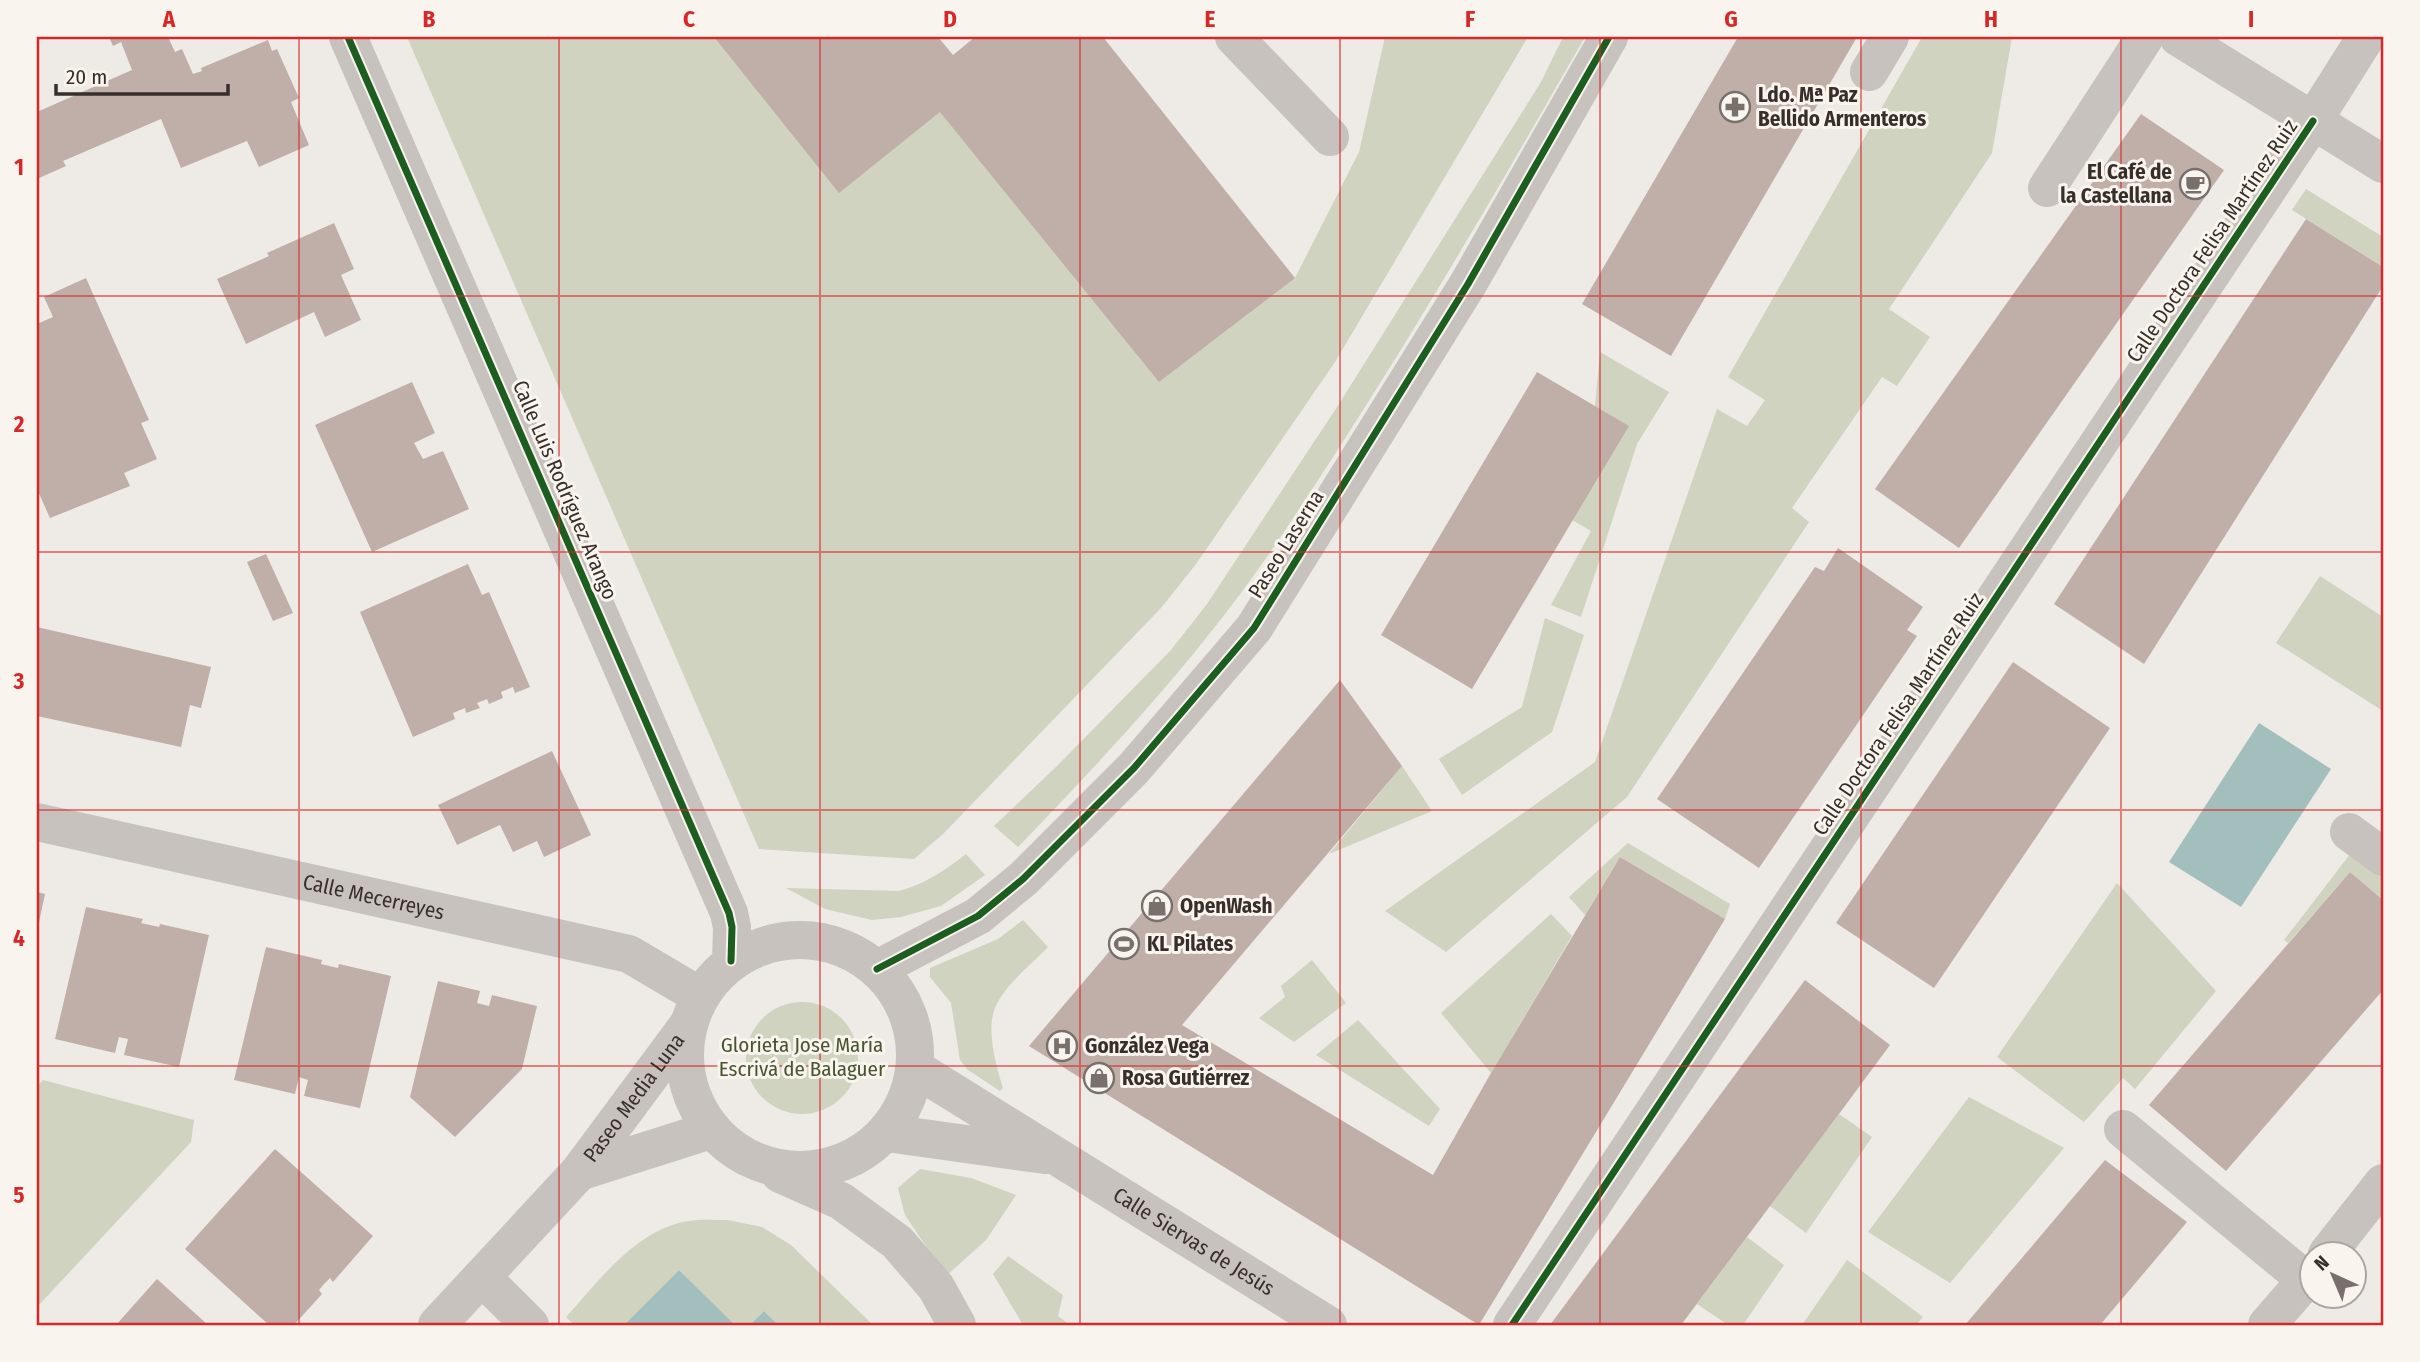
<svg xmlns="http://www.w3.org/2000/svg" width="2420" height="1362" font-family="'Fira Sans Condensed',sans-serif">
  <rect width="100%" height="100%" fill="#eeeae5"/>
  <g fill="#cfd3c0">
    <path d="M 407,37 L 714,37 L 839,192 L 940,112 L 1295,278 L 1359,152 L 1385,37 L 1528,37 L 1335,362 L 1196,564 L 1161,608 L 943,834 L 914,859 L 759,849 Z"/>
    <path d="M 1563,37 L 1585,37 C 1507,173 1429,308 1344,440 C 1307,497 1270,556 1228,610 C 1164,694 1091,771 1018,847 L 994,826 L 1057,766 L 1171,650 L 1207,604 L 1339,404 L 1541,82 Z"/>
    <path d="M 1922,37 L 2012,37 L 1992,153 L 1889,309 L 1930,337 L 1897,386 L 1882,377 L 1792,508 L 1809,522 L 1627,797 L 1446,952 L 1385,911 L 1595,762 L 1717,409 L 1747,426 L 1765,400 L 1728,377 Z"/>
    <path d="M 2306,189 L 2383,237 L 2383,267 L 2292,210 Z"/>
    <path d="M 1600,352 L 1669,392 L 1637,444 L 1581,617 L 1551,605 L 1591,531 L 1572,520 L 1595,406 Z"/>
    <path d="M 2320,576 L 2383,617 L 2383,711 L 2276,643 Z"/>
    <path d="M 1545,618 L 1584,635 L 1552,732 L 1462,795 L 1439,759 L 1522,707 Z"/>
    <path d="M 1402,766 L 1432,811 L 1329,854 Z"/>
    <path d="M 1628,843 L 1730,904 L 1725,919 L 1620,857 L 1585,915 L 1569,897 Z"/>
    <path d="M 2351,853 L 2383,878 L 2383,900 L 2350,872 L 2288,943 L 2284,940 Z"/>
    <path d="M 966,854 L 985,875 L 941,906 L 901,917 L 872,920 L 825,909 L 786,888 L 899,891 C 925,884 944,871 966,854 Z"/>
    <path d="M 2117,883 L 2216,991 L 2135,1089 L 2123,1078 L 2084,1122 L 1997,1057 Z"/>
    <path d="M 1551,914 L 1572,936 L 1491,1073 L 1441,1013 Z"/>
    <path d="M 1023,920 L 1048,947 C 1031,965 1005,984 995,1008 C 986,1030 996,1066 1003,1088 L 1000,1091 L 968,1070 L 960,1060 L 951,1003 L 930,977 L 930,968 L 998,939 Z"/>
    <path d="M 1312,960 L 1346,1003 L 1294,1042 L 1259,1018 L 1285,997 L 1281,986 Z"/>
    <circle cx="802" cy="1058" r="56"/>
    <path d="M 1358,1020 L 1440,1109 L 1429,1126 L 1316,1055 Z"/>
    <path d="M 43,1080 L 194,1120 L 191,1142 L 37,1307 L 37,1086 Z"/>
    <path d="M 1969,1097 L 2064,1148 L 1950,1283 L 1868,1232 Z"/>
    <path d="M 1839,1114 L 1872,1137 L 1806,1233 L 1770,1206 Z"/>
    <path d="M 920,1169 L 971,1178 L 1016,1195 L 986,1240 L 946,1276 L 905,1215 L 898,1188 Z"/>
    <path d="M 727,1220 L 762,1227 L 791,1245 L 873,1325 L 778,1325 L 764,1311 L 750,1325 L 735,1325 L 679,1270 L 624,1325 L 574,1325 L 566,1317 C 600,1280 636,1229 689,1221 C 701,1219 715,1220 727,1220 Z"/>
    <path d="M 1747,1237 L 1784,1265 L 1743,1325 L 1728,1325 L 1697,1304 Z"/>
    <path d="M 1008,1256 L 1063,1295 L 1058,1316 L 1070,1325 L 1023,1325 L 993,1274 Z"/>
    <path d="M 1847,1260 L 1923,1317 L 1916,1325 L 1802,1325 Z"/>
  </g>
  <g fill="#a2bfbd">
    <path d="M 2259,723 L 2331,769 L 2241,907 L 2169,862 Z"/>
    <path d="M 679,1270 L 735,1325 L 624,1325 Z"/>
    <path d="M 764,1311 L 778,1325 L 750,1325 Z"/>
  </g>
  <g fill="#c0afa8">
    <path d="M 109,37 L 168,37 L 175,52 L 182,49 L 193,74 L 202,71 L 201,68 L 268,40 L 272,51 L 277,49 L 299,98 L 291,102 L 309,145 L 259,167 L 247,141 L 181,168 L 161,119 L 63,161 L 66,166 L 37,179 L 37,112 L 132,70 L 121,42 L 113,46 Z"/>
    <path d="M 714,37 L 938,37 L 953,55 L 975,37 L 1103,37 L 1295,278 L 1159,382 L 940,112 L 839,193 Z"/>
    <path d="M 1738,37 L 1857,37 L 1671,356 L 1582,304 Z"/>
    <path d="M 2141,114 L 2224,170 L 1959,548 L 1875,489 Z"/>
    <path d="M 2306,219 L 2383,267 L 2383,286 L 2144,664 L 2054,604 Z"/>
    <path d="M 334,223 L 354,269 L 341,275 L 361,320 L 325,337 L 314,312 L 246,344 L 217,279 L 269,256 L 267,253 Z"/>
    <path d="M 86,278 L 149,420 L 141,423 L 157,459 L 124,473 L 130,486 L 50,518 L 37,489 L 37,324 L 53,317 L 44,297 Z"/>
    <path d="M 1537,372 L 1629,426 L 1472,689 L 1381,635 Z"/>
    <path d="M 412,382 L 435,433 L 414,443 L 423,459 L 443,451 L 469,509 L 372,552 L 315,425 Z"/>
    <path d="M 1838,548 L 1923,607 L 1907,630 L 1917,636 L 1759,868 L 1657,799 L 1815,567 L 1824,571 Z"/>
    <path d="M 266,554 L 293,613 L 273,621 L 247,562 Z"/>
    <path d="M 468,564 L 482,595 L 489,592 L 530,687 L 515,693 L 513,687 L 501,692 L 503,698 L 489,704 L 487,699 L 477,703 L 480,708 L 466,713 L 465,708 L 453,713 L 455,719 L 413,737 L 360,612 Z"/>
    <path d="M 37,627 L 211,667 L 201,708 L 190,705 L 181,747 L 37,716 Z"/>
    <path d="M 2013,662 L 2110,728 L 1934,988 L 1836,923 Z"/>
    <path d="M 1340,680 L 1402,766 L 1182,1025 L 1433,1175 L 1491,1073 L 1620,857 L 1725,919 L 1479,1325 L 1029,1046 Z"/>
    <path d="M 552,751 L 591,835 L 544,857 L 537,841 L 513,852 L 500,825 L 457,845 L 438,805 Z"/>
    <path d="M 2350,872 L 2383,900 L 2383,990 L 2226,1171 L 2149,1105 Z"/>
    <path d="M 37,892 L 45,894 L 38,927 L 37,927 Z"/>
    <path d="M 86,907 L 143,919 L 141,923 L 159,927 L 160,924 L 209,935 L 179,1067 L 124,1055 L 128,1039 L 119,1037 L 115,1053 L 55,1039 Z"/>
    <path d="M 266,947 L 322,960 L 321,964 L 338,968 L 339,964 L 391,976 L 360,1108 L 304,1096 L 308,1080 L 299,1077 L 295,1094 L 234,1080 Z"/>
    <path d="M 1805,980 L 1890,1045 L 1839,1114 L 1681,1325 L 1550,1325 Z"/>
    <path d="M 438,981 L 480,991 L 477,1003 L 489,1006 L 492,995 L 537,1006 L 522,1069 L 455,1137 L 410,1097 Z"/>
    <path d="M 275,1149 L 373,1236 L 333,1282 L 330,1278 L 324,1284 L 319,1290 L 322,1294 L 294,1325 L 269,1325 L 185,1249 Z"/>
    <path d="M 2105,1160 L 2187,1222 L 2100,1325 L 1965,1325 Z"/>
    <path d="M 157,1279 L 208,1325 L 116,1325 Z"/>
  </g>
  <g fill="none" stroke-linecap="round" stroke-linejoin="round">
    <g stroke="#c7c2be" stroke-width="38">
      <path d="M 348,37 L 729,913 L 732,927 L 731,961"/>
      <path d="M 1234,37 L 1330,137"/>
      <path d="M 2178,37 L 2383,164"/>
      <path d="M 1869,72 L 1890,37"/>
      <path d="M 2047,188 L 2145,37"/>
      <path id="s1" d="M 37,822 L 629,954 L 700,996"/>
      <path d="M 2349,832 L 2383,857"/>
      <circle cx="800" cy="1055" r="115"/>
      <path d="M 877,969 L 978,916 L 1023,879 L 1134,768 L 1254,628 L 1468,284 L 1609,37"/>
      <path id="s2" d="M 916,1069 L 1328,1325"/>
      <path d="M 2123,1129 L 2306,1280"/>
      <path d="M 887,1133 L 1045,1155"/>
      <path d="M 579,1172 L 711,1130"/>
      <path d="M 780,1174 L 841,1201 L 897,1242 L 936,1287 L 957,1325"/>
      <path d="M 2327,1254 L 2383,1183"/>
      <path d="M 482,1277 L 530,1325"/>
      <path id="s3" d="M 437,1325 L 579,1172 L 688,1025"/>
      <path d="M 1512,1325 L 2313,121 L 2366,37"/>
      <path d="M 2267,1325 L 2312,1273"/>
    </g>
    <g stroke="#f9f4ee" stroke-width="11">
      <g id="cycleway">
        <path d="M 348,37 L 729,913 L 732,927 L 731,961"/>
        <path d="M 877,969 L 978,916 L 1023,879 L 1134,768 L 1254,628 L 1468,284 L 1609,37"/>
        <path d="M 1512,1325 L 2313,121"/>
      </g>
    </g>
    <use href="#cycleway" stroke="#1b5e20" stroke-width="7"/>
  </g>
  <path fill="none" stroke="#d62828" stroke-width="2" stroke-opacity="0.55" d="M 299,37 L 299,1325M 559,37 L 559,1325M 820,37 L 820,1325M 1080,37 L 1080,1325M 1340,37 L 1340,1325M 1600,37 L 1600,1325M 1861,37 L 1861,1325M 2121,37 L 2121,1325M 37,296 L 2383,296M 37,552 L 2383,552M 37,810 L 2383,810M 37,1066 L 2383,1066"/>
  <defs>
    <g id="pharmacy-ring" transform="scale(1.575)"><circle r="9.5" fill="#f9f4ee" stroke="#78706c" stroke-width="1.5"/><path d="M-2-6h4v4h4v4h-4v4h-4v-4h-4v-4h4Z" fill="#78706c"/></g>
    <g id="cafe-ring" transform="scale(1.575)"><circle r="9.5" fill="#f9f4ee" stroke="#78706c" stroke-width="1.5"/><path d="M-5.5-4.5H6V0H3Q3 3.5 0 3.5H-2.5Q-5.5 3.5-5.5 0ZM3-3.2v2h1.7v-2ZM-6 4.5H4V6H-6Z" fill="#78706c"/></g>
    <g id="shop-ring" transform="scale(1.575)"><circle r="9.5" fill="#f9f4ee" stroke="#78706c" stroke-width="1.5"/><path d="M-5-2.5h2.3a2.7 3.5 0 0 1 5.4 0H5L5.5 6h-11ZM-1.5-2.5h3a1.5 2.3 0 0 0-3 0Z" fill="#78706c"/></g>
    <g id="stadium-ring" transform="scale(1.575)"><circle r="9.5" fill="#f9f4ee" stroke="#78706c" stroke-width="1.5"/><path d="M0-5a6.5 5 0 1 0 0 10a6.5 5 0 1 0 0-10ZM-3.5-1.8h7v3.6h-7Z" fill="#78706c"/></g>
    <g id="hospital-ring" transform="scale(1.575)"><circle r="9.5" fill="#f9f4ee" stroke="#78706c" stroke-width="1.5"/><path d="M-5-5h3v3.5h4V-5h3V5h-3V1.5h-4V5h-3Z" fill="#78706c"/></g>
  </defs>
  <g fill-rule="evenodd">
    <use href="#pharmacy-ring" x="1735" y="107"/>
    <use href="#cafe-ring" x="2195" y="184"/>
    <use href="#shop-ring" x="1157" y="906"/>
    <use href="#stadium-ring" x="1124" y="944"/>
    <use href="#hospital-ring" x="1062" y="1046"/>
    <use href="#shop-ring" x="1099" y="1078"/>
  </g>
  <g text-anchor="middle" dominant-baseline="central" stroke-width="6" stroke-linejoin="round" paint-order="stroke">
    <g font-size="21" font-weight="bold" fill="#382f2b" stroke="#f9f4ee" text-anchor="start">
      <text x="1758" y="95">Ldo. Mª Paz<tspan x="1758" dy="24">Bellido Armenteros</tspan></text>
      <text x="2172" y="172" text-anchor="end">El Café de<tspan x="2172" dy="24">la Castellana</tspan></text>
      <text x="1180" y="906">OpenWash</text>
      <text x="1147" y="944">KL Pilates</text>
      <text x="1085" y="1046">González Vega</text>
      <text x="1122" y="1078">Rosa Gutiérrez</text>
    </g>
    <g font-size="21" fill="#382f2b" stroke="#f9f4ee">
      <text transform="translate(2212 241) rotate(-56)">Calle Doctora Felisa Martínez Ruiz</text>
      <text transform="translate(565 490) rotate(67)">Calle Luis Rodríguez Arango</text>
      <text transform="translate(1286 544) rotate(-58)">Paseo Laserna</text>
      <text transform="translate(1898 714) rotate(-56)">Calle Doctora Felisa Martínez Ruiz</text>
      <text stroke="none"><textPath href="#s1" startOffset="345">Calle Mecerreyes</textPath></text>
      <text stroke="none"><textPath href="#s3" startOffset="301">Paseo Media Luna</textPath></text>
      <text stroke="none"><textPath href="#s2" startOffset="327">Calle Siervas de Jesús</textPath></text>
    </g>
    <g font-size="21" fill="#485531" stroke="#f9f4ee">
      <text x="802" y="1045">Glorieta Jose María<tspan x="802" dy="24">Escrivá de Balaguer</tspan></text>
    </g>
  </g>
  <rect width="2420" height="1362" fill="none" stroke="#f9f4ee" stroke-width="77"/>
  <g transform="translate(2333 1275) rotate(316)"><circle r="33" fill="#f9f4ee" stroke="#aca5a0" stroke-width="2"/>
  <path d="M0-5L12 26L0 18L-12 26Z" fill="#78706c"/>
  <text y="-10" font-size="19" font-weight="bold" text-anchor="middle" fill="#382f2b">N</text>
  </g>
  <path d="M56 84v10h172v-10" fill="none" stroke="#382f2b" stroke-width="3.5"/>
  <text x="66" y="84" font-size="21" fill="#382f2b" stroke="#f9f4ee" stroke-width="5" paint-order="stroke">20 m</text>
  <rect x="38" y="38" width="2344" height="1286" fill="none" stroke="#d62828" stroke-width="2.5"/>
  <g font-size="23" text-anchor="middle" font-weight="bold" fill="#d62828">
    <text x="169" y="27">A</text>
    <text x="429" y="27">B</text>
    <text x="689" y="27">C</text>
    <text x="950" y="27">D</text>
    <text x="1210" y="27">E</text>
    <text x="1470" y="27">F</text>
    <text x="1731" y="27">G</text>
    <text x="1991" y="27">H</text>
    <text x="2251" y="27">I</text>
    <text x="19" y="175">1</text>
    <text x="19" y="432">2</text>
    <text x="19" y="689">3</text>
    <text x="19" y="946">4</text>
    <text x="19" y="1203">5</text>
  </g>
</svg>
